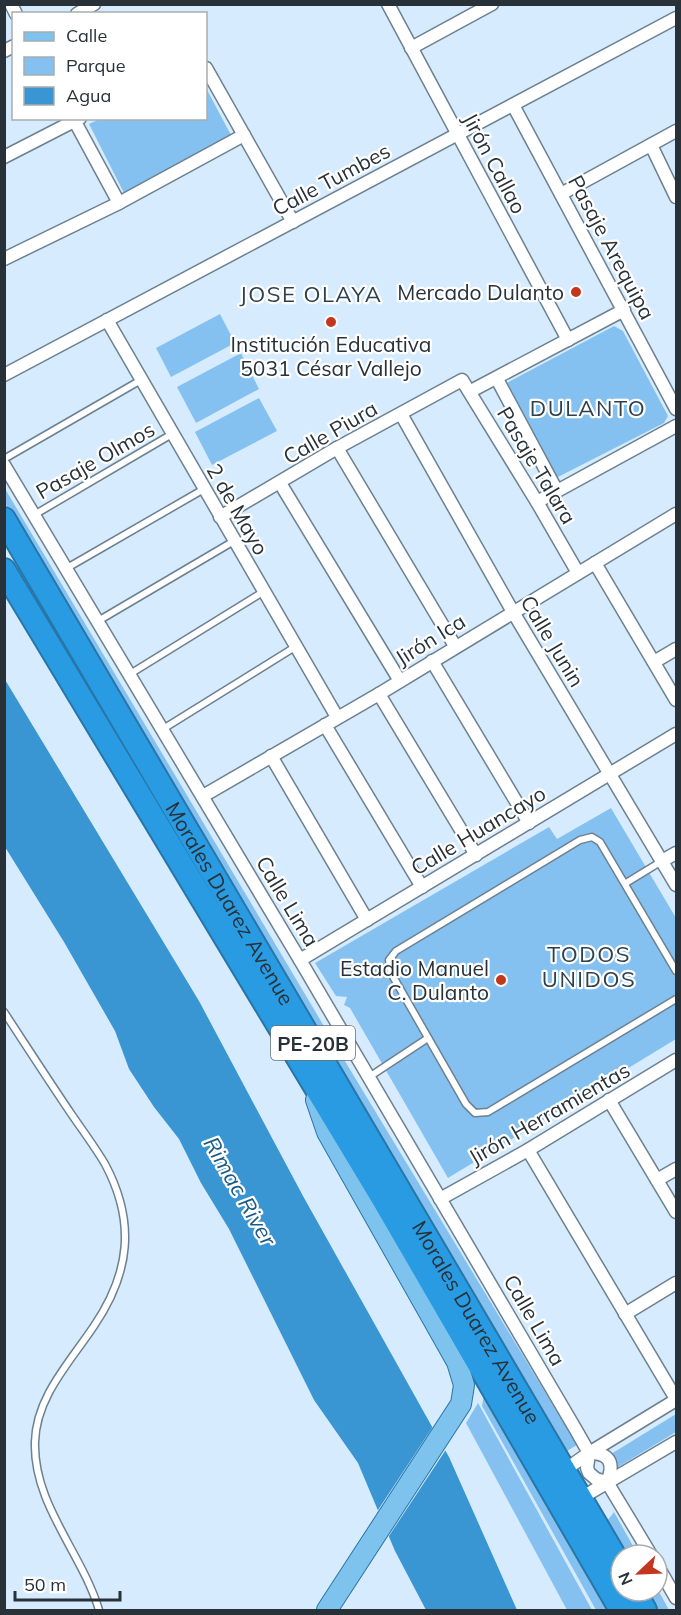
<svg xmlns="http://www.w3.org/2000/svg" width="681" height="1615" font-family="Mulish,sans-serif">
  <rect width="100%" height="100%" fill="#d6ecfe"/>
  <g fill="#85c1f0">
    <path d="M 206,88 L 231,135 L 124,193 L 89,124 L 100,119 L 206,118 Z"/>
    <path d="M 220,314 L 235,343 L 171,377 L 156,348 Z"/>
    <path d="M 614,326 L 623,331 L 668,416 L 664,423 L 556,478 L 503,385 Z"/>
    <path d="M 241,353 L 259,389 L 196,423 L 177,387 Z"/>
    <path d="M 259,398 L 277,431 L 212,465 L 195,432 Z"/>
    <path d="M 4,487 L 334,1043 L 577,1445 L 567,1451 L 307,1009 L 151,754 L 5,503 Z"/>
    <path d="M 611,808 L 676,918 L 676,1039 L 448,1178 L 350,1008 L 344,1005 L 347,997 L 336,996 L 315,963 L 549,827 L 557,839 Z"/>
    <path d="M 485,1389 L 613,1610 L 596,1610 L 482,1406 Z"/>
    <path d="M 478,1403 L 592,1610 L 567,1610 L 466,1423 Z"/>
    <path d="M 676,1414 L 676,1432 L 618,1467 L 611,1454 Z"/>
    <path d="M 614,1512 L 638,1555 L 626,1555 L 607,1521 Z"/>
    <path d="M 657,1588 L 669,1610 L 657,1610 L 646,1591 L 657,1591 Z"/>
  </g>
  <path fill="#3a95d3" d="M 4,678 L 199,1001 L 303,1196 L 449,1457 L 517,1610 L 426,1610 L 395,1551 L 358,1463 L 314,1400 L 229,1229 L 201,1183 L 179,1139 L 154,1107 L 129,1069 L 115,1031 L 64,942 L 5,847 Z"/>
  <path fill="#d6ecfe" d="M 434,1425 L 447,1448 L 387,1539 L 376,1513 Z"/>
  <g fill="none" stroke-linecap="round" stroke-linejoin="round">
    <g stroke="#6c8090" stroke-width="9">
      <g id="lane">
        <path d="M 4,459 L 141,380"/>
        <path d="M 34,515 L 172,434"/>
        <path d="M 67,568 L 204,489"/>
        <path d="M 98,621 L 234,541"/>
        <path d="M 130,674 L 263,592"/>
        <path d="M 163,729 L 295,647"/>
        <path d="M 626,883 L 662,861"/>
        <path d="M 676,971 L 600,842 L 592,837 L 580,840 L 396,951 L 389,960 L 391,973 L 466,1104 L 475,1113 L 488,1112 L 676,999"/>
        <path d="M 4,1012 C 27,1047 49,1081 72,1115 C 83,1131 95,1147 105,1164 C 136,1222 130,1273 94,1326 C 70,1362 36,1397 35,1442 C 33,1504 82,1553 99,1610"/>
        <path d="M 369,1077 L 428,1038"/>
      </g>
    </g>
    <g stroke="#6c8090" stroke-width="15">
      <g id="street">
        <path d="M 11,4 L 16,14"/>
        <path d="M 388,4 L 568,340"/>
        <path d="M 77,14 L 94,4"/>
        <path d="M 411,48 L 492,4"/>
        <path d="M 4,51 L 14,46"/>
        <path d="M 206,68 L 293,222"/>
        <path d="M 513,105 L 676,409"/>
        <path d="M 73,118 L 119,203"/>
        <path d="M 651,145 L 676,197"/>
        <path d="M 4,157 L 80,118"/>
        <path d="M 561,194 L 676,131"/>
        <path d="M 4,259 L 119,203 L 244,135"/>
        <path d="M 107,320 L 337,717"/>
        <path d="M 4,375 L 676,18"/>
        <path d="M 497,379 L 557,491"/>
        <path d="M 471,391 L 624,310"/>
        <path d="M 401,414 L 513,612 L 676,885"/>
        <path d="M 337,448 L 455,646"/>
        <path d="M 4,465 L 300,960 L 576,1430 L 589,1453 L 587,1468 L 589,1473 L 596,1479 L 607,1482 L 651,1555"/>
        <path d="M 280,483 L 400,681"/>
        <path d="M 537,502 L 676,426"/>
        <path d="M 220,517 L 337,448 L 462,380 L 537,502 L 578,573"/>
        <path d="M 595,563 L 676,700"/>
        <path d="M 432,661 L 529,823"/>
        <path d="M 654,662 L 676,649"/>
        <path d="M 379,694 L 476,855"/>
        <path d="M 325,725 L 422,887"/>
        <path d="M 271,756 L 367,920"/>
        <path d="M 203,796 L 379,694 L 676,514"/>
        <path d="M 662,861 L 676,853"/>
        <path d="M 300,960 L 676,734"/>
        <path d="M 609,1100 L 676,1212"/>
        <path d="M 528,1150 L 676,1399"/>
        <path d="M 657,1180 L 676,1169"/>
        <path d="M 440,1199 L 528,1150 L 676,1060"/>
        <path d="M 625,1314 L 676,1283"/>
        <path d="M 589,1453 C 610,1453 615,1463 607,1482"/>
        <path d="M 565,1470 L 589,1453 L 676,1400"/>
        <path d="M 581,1498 L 676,1442"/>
        <path d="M 657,1565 L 676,1598"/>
      </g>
    </g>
    <g stroke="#2876a7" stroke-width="22">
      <path id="primary" d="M 316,1100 L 327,1132 L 457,1362 L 464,1385 L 461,1404 L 327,1610"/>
    </g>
    <g stroke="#2876a7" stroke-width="26">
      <g id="highway">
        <path id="s1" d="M 4,519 L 621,1567"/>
        <path d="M 4,570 L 383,1199 L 621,1610"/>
        <path d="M 634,1591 L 645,1610"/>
      </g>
    </g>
    <use href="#lane" stroke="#fff" stroke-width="6"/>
    <use href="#street" stroke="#fff" stroke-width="12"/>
    <use href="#primary" stroke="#7ec3ee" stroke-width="20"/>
    <use href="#highway" stroke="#289be3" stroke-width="22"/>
  </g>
  <g fill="#c2371e" stroke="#fff" stroke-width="2">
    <circle cx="576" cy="292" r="6"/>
    <circle cx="331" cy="322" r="6"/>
    <circle cx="501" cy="980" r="6"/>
  </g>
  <g text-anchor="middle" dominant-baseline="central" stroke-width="4.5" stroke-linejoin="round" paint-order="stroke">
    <rect fill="#fff" stroke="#686f73" stroke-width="1.5" x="271" y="1026" width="84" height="34" rx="4.5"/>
    <g font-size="20" font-weight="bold" fill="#283137">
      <text x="313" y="1043">PE-20B</text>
    </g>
    <g font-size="21" fill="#283137" stroke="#fff">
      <text transform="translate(495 163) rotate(62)">Jirón Callao</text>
      <text transform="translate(331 179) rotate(-28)">Calle Tumbes</text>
      <text transform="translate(612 247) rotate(62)">Pasaje Arequipa</text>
      <text transform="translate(330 432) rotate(-30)">Calle Piura</text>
      <text transform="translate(95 460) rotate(-30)">Pasaje Olmos</text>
      <text transform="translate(537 465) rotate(59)">Pasaje Talara</text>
      <text transform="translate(238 509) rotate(60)">2 de Mayo</text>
      <text transform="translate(430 639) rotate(-32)">Jirón Ica</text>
      <text transform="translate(553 641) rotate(59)">Calle Junin</text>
      <text transform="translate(478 830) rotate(-31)">Calle Huancayo</text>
      <text transform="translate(288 901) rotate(59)">Calle Lima</text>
      <text stroke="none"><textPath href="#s1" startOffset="446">Morales Duarez Avenue</textPath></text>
      <text transform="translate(549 1113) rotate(-30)">Jirón Herramientas</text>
      <text transform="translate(535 1320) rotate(60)">Calle Lima</text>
      <text stroke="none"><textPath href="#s1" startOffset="932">Morales Duarez Avenue</textPath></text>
    </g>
    <g font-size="21" fill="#283137" stroke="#fff" text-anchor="end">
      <text x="564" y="292">Mercado Dulanto</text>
      <text x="331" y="344" text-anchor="middle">Institución Educativa<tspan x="331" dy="24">5031 César Vallejo</tspan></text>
      <text x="489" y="968">Estadio Manuel<tspan x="489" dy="24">C. Dulanto</tspan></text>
    </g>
    <g font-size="22" letter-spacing="1.5" fill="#2d404e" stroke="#fff">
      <text x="311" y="294">JOSE OLAYA</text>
      <text x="588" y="408">DULANTO</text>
      <text x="589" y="954">TODOS<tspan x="589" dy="25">UNIDOS</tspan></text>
    </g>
    <g font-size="22" font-style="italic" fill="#1a5a85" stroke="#fff">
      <text transform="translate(240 1191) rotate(60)">Rimac River</text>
    </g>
  </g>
  <rect width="681" height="1615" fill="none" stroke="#283137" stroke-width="12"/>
  <rect x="12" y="12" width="195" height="108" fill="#ffffff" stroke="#a9adaf" stroke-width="1.5"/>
  <rect x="24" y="32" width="30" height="9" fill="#7ec3ee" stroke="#a9adaf" stroke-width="1.5"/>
  <text x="66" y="42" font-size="18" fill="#283137">Calle</text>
  <rect x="24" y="57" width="30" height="18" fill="#85c1f0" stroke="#a9adaf" stroke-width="1.5"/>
  <text x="66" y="72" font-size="18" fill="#283137">Parque</text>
  <rect x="24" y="87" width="30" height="18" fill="#3a95d3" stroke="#a9adaf" stroke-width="1.5"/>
  <text x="66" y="102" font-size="18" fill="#283137">Agua</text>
  <g transform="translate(639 1573) rotate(247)"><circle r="28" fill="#ffffff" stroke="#a9adaf" stroke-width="1.5"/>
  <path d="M0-4.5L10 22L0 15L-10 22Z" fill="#c2371e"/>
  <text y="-9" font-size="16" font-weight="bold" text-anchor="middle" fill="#283137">N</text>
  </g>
  <path d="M15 1591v9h105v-9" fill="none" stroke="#283137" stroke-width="3"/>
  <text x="24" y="1591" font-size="18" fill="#283137" stroke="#ffffff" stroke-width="4.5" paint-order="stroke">50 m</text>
</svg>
